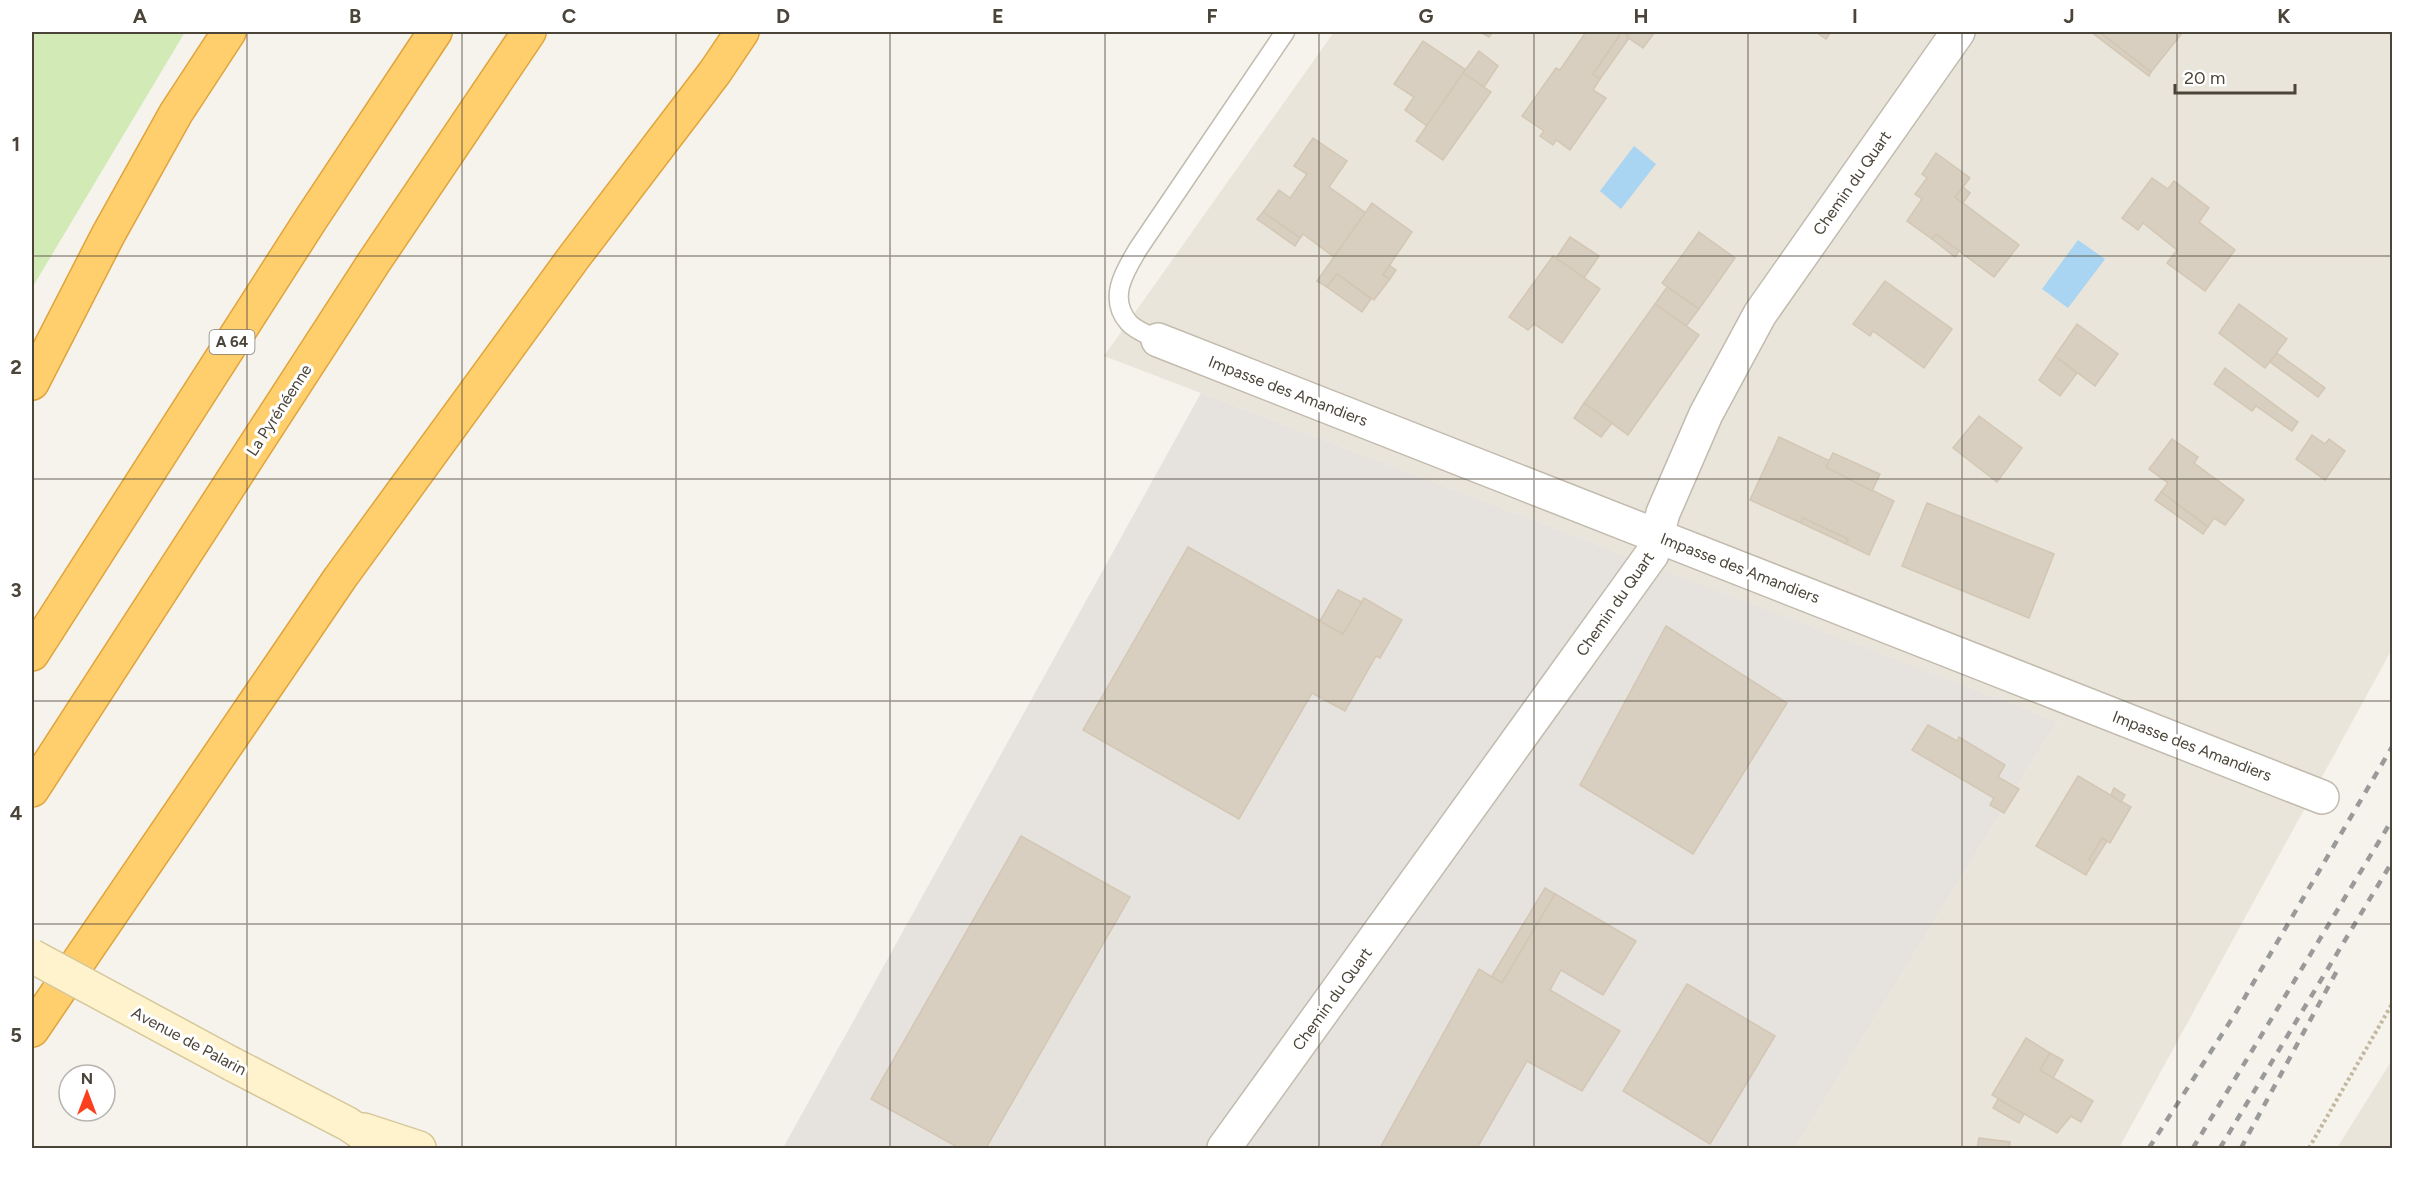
<svg xmlns="http://www.w3.org/2000/svg" width="2424" height="1180" font-family="Figtree,sans-serif">
  <rect width="100%" height="100%" fill="#f6f3ec"/>
  <g fill="#eae5da">
    <path d="M 1334,32 L 2392,32 L 2392,649 L 2119,1148 L 1795,1148 L 2057,721 L 1104,356 Z"/>
    <path d="M 2392,1060 L 2392,1148 L 2337,1148 Z"/>
  </g>
  <path fill="#e6e2dd" d="M 1201,393 L 2057,721 L 1795,1148 L 783,1148 Z"/>
  <path fill="#d2eab5" d="M 32,32 L 185,32 L 32,288 Z"/>
  <g fill="#a9d4f2">
    <path d="M 1634,146 L 1656,164 L 1621,209 L 1600,191 Z"/>
    <path d="M 2078,240 L 2105,259 L 2068,308 L 2042,289 Z"/>
  </g>
  <g fill="#d8cfc1" stroke="#d3c7b4" stroke-width="1.5">
    <path d="M 1480,32 L 1493,32 L 1489,37 Z"/>
    <path d="M 1586,32 L 1622,32 L 1593,74 L 1600,79 L 1593,90 L 1606,98 L 1570,150 L 1556,140 L 1553,145 L 1540,136 L 1544,131 L 1522,116 L 1556,68 L 1560,70 Z"/>
    <path d="M 1622,32 L 1628,35 L 1627,37 L 1629,38 L 1600,79 L 1593,74 Z"/>
    <path d="M 1630,32 L 1655,32 L 1643,48 L 1627,37 Z"/>
    <path d="M 1816,32 L 1831,32 L 1826,39 Z"/>
    <path d="M 2091,32 L 2100,32 L 2151,72 L 2149,76 Z"/>
    <path d="M 2100,32 L 2183,32 L 2151,72 Z"/>
    <path d="M 1423,41 L 1466,70 L 1427,126 L 1405,110 L 1414,97 L 1394,84 Z"/>
    <path d="M 1479,51 L 1498,66 L 1484,87 L 1463,73 Z"/>
    <path d="M 1463,73 L 1491,92 L 1443,160 L 1416,141 Z"/>
    <path d="M 1313,138 L 1347,161 L 1329,187 L 1366,213 L 1334,257 L 1303,234 L 1300,238 L 1263,212 L 1279,190 L 1290,198 L 1307,174 L 1294,166 Z"/>
    <path d="M 1936,153 L 1970,178 L 1955,197 L 2019,245 L 1994,277 L 1936,234 L 1932,239 L 1907,221 L 1922,199 L 1915,194 L 1927,178 L 1922,174 Z"/>
    <path d="M 2152,178 L 2168,189 L 2174,181 L 2209,208 L 2199,222 L 2235,250 L 2205,291 L 2167,263 L 2177,250 L 2143,223 L 2138,230 L 2122,218 Z"/>
    <path d="M 1963,187 L 1970,193 L 1963,203 L 1955,197 Z"/>
    <path d="M 1372,203 L 1412,232 L 1383,275 L 1390,279 L 1374,300 L 1337,274 L 1327,287 L 1317,281 Z"/>
    <path d="M 1263,212 L 1300,238 L 1295,246 L 1257,219 Z"/>
    <path d="M 1699,232 L 1735,258 L 1699,309 L 1662,283 Z"/>
    <path d="M 1936,234 L 1959,251 L 1955,257 L 1932,239 Z"/>
    <path d="M 1570,237 L 1599,256 L 1584,278 L 1556,258 Z"/>
    <path d="M 1553,256 L 1600,289 L 1562,343 L 1534,324 L 1528,330 L 1509,317 Z"/>
    <path d="M 1389,265 L 1396,270 L 1390,279 L 1383,275 Z"/>
    <path d="M 1337,274 L 1371,299 L 1362,312 L 1327,287 Z"/>
    <path d="M 1885,281 L 1952,329 L 1924,368 L 1873,331 L 1870,336 L 1853,324 Z"/>
    <path d="M 1667,287 L 1699,309 L 1686,326 L 1655,304 Z"/>
    <path d="M 1655,304 L 1699,335 L 1628,435 L 1584,403 Z"/>
    <path d="M 2239,304 L 2287,339 L 2265,368 L 2219,333 Z"/>
    <path d="M 2077,324 L 2118,354 L 2095,386 L 2055,356 Z"/>
    <path d="M 2277,353 L 2325,388 L 2318,397 L 2270,362 Z"/>
    <path d="M 2055,356 L 2077,373 L 2060,396 L 2039,380 Z"/>
    <path d="M 2225,368 L 2298,422 L 2292,431 L 2256,406 L 2252,411 L 2214,384 Z"/>
    <path d="M 1584,403 L 1612,423 L 1601,437 L 1574,418 Z"/>
    <path d="M 1979,416 L 2022,448 L 1997,482 L 1953,448 Z"/>
    <path d="M 2312,435 L 2325,444 L 2329,439 L 2345,451 L 2325,480 L 2296,459 Z"/>
    <path d="M 1779,437 L 1830,461 L 1826,467 L 1894,501 L 1869,555 L 1846,544 L 1848,539 L 1803,518 L 1801,523 L 1750,500 Z"/>
    <path d="M 2172,439 L 2198,457 L 2194,463 L 2244,500 L 2225,525 L 2214,518 L 2208,527 L 2161,492 L 2168,483 L 2149,469 Z"/>
    <path d="M 1833,453 L 1880,474 L 1872,491 L 1826,467 Z"/>
    <path d="M 2161,492 L 2208,527 L 2203,534 L 2155,500 Z"/>
    <path d="M 1927,503 L 2054,554 L 2029,618 L 1902,566 Z"/>
    <path d="M 1803,518 L 1848,539 L 1846,544 L 1801,523 Z"/>
    <path d="M 1188,547 L 1343,634 L 1364,598 L 1402,620 L 1380,658 L 1376,656 L 1345,711 L 1312,693 L 1239,819 L 1083,730 Z"/>
    <path d="M 1338,590 L 1362,602 L 1343,634 L 1320,621 Z"/>
    <path d="M 1666,626 L 1787,703 L 1693,854 L 1580,785 Z"/>
    <path d="M 1928,725 L 1957,741 L 1959,737 L 2005,765 L 1998,777 L 2019,789 L 2004,813 L 1990,805 L 1994,798 L 1912,750 Z"/>
    <path d="M 2078,776 L 2131,807 L 2110,843 L 2102,838 L 2089,860 L 2093,863 L 2086,875 L 2036,846 Z"/>
    <path d="M 2114,788 L 2125,795 L 2121,802 L 2111,795 Z"/>
    <path d="M 1021,836 L 1130,897 L 986,1148 L 959,1148 L 871,1099 Z"/>
    <path d="M 2102,838 L 2107,841 L 2093,863 L 2089,860 Z"/>
    <path d="M 1545,888 L 1555,894 L 1502,983 L 1492,976 Z"/>
    <path d="M 1555,894 L 1636,941 L 1603,995 L 1561,970 L 1550,990 L 1620,1031 L 1582,1091 L 1527,1061 L 1477,1148 L 1380,1148 L 1479,969 L 1502,983 Z"/>
    <path d="M 1687,984 L 1775,1036 L 1710,1144 L 1623,1091 Z"/>
    <path d="M 2026,1038 L 2050,1053 L 2040,1070 L 2093,1101 L 2081,1122 L 2071,1116 L 2057,1133 L 1992,1095 Z"/>
    <path d="M 2050,1053 L 2063,1060 L 2053,1078 L 2040,1070 Z"/>
    <path d="M 1998,1099 L 2024,1114 L 2019,1123 L 1993,1108 Z"/>
    <path d="M 1979,1138 L 2010,1142 L 2009,1148 L 1977,1148 Z"/>
  </g>
  <g fill="none" stroke-linecap="round" stroke-linejoin="round">
    <g stroke="#c2bbae" stroke-width="21">
      <path id="lane" d="M 1158,340 C 1149,335 1135,330 1129,323 C 1107,298 1125,271 1138,249 L 1285,32"/>
    </g>
    <g stroke="#c2bbae" stroke-width="36">
      <g id="street">
        <path d="M 1158,340 L 2322,797"/>
        <path d="M 1224,1148 L 1652,554 L 1663,513 L 1706,414 L 1760,314 L 1958,32"/>
      </g>
    </g>
    <g stroke="#d6c79b" stroke-width="36">
      <g id="secondary">
        <path d="M 232,1064 L 348,1124 L 383,1148"/>
        <path d="M 364,1130 L 419,1148"/>
      </g>
    </g>
    <g stroke="#e0a43c" stroke-width="36">
      <g id="highway">
        <path d="M 32,383 L 108,235 L 176,113 L 229,32"/>
        <path d="M 32,654 L 311,219 L 435,32"/>
        <path d="M 32,790 L 374,262 L 529,32"/>
        <path d="M 32,1030 L 340,578 L 574,257 L 715,72 L 742,32"/>
      </g>
    </g>
    <path stroke="#c4b79f" stroke-width="4" stroke-dasharray="3 3" stroke-linecap="butt" d="M 2309,1148 L 2392,1004"/>
    <use href="#lane" stroke="#fff" stroke-width="18"/>
    <use href="#street" stroke="#fff" stroke-width="33"/>
    <use href="#secondary" stroke="#fff3cd" stroke-width="33"/>
    <use href="#highway" stroke="#ffcf6e" stroke-width="33"/>
    <g stroke="#9a9a9a" stroke-width="4.5" stroke-dasharray="8 8" stroke-linecap="butt">
      <path d="M 2149,1148 L 2235,1014 L 2392,747"/>
      <path d="M 2193,1148 L 2392,820"/>
      <path d="M 2220,1148 L 2392,862"/>
      <path d="M 2241,1148 L 2339,967"/>
    </g>
    <g stroke="#d6c79b" stroke-width="36" stroke-linecap="butt">
      <path id="secondary-bridge" d="M 32,956 L 232,1064"/>
    </g>
    <use href="#secondary-bridge" stroke="#fff3cd" stroke-width="33"/>
  </g>
  <path fill="none" stroke="#4b4439" stroke-width="1.5" stroke-opacity="0.55" d="M 247,32 L 247,1148M 462,32 L 462,1148M 676,32 L 676,1148M 890,32 L 890,1148M 1105,32 L 1105,1148M 1319,32 L 1319,1148M 1534,32 L 1534,1148M 1748,32 L 1748,1148M 1962,32 L 1962,1148M 2177,32 L 2177,1148M 32,256 L 2392,256M 32,479 L 2392,479M 32,701 L 2392,701M 32,924 L 2392,924"/>
  <g text-anchor="middle" dominant-baseline="central" stroke-width="6" stroke-linejoin="round" paint-order="stroke">
    <rect fill="#fff" stroke="#817c74" stroke-width="1.5" x="209.5" y="330" width="45" height="24" rx="4.5"/>
    <g font-size="15" font-weight="bold" fill="#4b4439">
      <text x="232" y="342">A 64</text>
    </g>
    <g font-size="16" fill="#4b4439" stroke="#fff">
      <text transform="translate(1852 183) rotate(-55)">Chemin du Quart</text>
      <text transform="translate(1288 391) rotate(21)">Impasse des Amandiers</text>
      <text transform="translate(279 410) rotate(-57)">La Pyrénéenne</text>
      <text transform="translate(1740 568) rotate(21)">Impasse des Amandiers</text>
      <text transform="translate(1615 604) rotate(-55)">Chemin du Quart</text>
      <text transform="translate(2192 746) rotate(21)">Impasse des Amandiers</text>
      <text transform="translate(1332 999) rotate(-54)">Chemin du Quart</text>
      <text transform="translate(189 1041) rotate(28)">Avenue de Palarin</text>
    </g>
  </g>
  <rect width="2424" height="1180" fill="none" stroke="#ffffff" stroke-width="66"/>
  <g transform="translate(87 1093)"><circle r="28" fill="#ffffff" stroke="#b7b4b0" stroke-width="1.5"/>
  <path d="M0-4.5L10 22L0 15L-10 22Z" fill="#fc3f1d"/>
  <text y="-9" font-size="16" font-weight="bold" text-anchor="middle" fill="#4b4439">N</text>
  </g>
  <path d="M2175 84v9h120v-9" fill="none" stroke="#4b4439" stroke-width="3"/>
  <text x="2184" y="84" font-size="18" fill="#4b4439" stroke="#ffffff" stroke-width="4.5" paint-order="stroke">20 m</text>
  <rect x="33" y="33" width="2358" height="1114" fill="none" stroke="#4b4439" stroke-width="2"/>
  <g font-size="20" text-anchor="middle" font-weight="bold" fill="#4b4439">
    <text x="140" y="23">A</text>
    <text x="355" y="23">B</text>
    <text x="569" y="23">C</text>
    <text x="783" y="23">D</text>
    <text x="998" y="23">E</text>
    <text x="1212" y="23">F</text>
    <text x="1426" y="23">G</text>
    <text x="1641" y="23">H</text>
    <text x="1855" y="23">I</text>
    <text x="2069" y="23">J</text>
    <text x="2284" y="23">K</text>
    <text x="16" y="151">1</text>
    <text x="16" y="374">2</text>
    <text x="16" y="597">3</text>
    <text x="16" y="820">4</text>
    <text x="16" y="1042">5</text>
  </g>
</svg>
